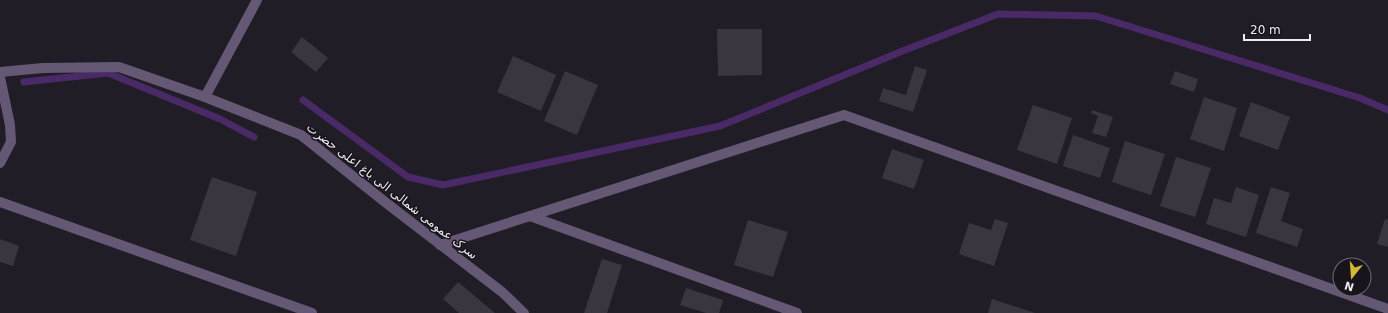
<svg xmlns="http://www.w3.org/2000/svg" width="1388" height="313" font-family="'DejaVu Sans','Noto Sans Arabic',sans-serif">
  <rect width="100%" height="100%" fill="#211d26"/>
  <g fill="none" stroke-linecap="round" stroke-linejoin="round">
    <g stroke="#492966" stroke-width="7">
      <path d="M 24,82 L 108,73 L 220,119 L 254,137"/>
      <path d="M 303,100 L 408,177 L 443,185 L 720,126 L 905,50 L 998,14 L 1096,16 L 1360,98 L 1388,110"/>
    </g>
  </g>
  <g fill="#3a3640">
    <path d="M 717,29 L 762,29 L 762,75 L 718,76 Z"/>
    <path d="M 302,37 L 328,58 L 316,72 L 291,52 Z"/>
    <path d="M 513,56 L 556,75 L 541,111 L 497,92 Z"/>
    <path d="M 915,66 L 927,70 L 913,112 L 879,101 L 883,88 L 906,95 Z"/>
    <path d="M 565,71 L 598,85 L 577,135 L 544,121 Z"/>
    <path d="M 1175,71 L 1198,79 L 1194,92 L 1170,84 Z"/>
    <path d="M 1204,97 L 1237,108 L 1224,151 L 1190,139 Z"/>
    <path d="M 1251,102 L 1290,117 L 1278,150 L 1239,136 Z"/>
    <path d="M 1033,105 L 1072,118 L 1057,164 L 1017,150 Z"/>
    <path d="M 1092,110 L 1113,117 L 1106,137 L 1092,133 L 1098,116 L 1091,113 Z"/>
    <path d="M 1073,135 L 1110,148 L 1100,178 L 1063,166 Z"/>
    <path d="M 1125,141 L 1165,154 L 1151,195 L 1112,182 Z"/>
    <path d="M 892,149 L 924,160 L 914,189 L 882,178 Z"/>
    <path d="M 1176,157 L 1211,168 L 1195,217 L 1160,206 Z"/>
    <path d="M 212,177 L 257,192 L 236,256 L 190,240 Z"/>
    <path d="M 1236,187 L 1259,195 L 1246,237 L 1206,224 L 1214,198 L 1231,203 Z"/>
    <path d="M 1271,187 L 1290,193 L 1281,221 L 1303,229 L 1297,247 L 1256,233 Z"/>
    <path d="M 995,219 L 1008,223 L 994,266 L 959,254 L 969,223 L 991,230 Z"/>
    <path d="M 1385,219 L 1388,220 L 1388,247 L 1377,244 Z"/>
    <path d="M 748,220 L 788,232 L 773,277 L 734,265 Z"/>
    <path d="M 0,239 L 19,246 L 13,266 L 0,262 Z"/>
    <path d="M 602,259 L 622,265 L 607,313 L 584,313 Z"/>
    <path d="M 458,282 L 495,313 L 459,313 L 443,299 Z"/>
    <path d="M 686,288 L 723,300 L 719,313 L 706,313 L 680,305 Z"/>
    <path d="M 992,299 L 1035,313 L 988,313 Z"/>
  </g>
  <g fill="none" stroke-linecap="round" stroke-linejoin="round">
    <g stroke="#655875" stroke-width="10">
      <path d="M 0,77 L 10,125 L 11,142 L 0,163"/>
      <path d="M 205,97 L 257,0"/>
      <path d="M 0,202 L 312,313"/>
      <path d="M 530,216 L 844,115 L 1388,309"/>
      <path d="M 440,245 L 530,216 L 797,313"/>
    </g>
    <path stroke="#655875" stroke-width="10" d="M 0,72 L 43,68 L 119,67 L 205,97 L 301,135 L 385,202 L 502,292 L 524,313"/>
  </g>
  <g text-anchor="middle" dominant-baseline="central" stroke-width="3" stroke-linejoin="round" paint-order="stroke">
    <g font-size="12" fill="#edeaf0" stroke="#18141c">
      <text transform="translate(392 191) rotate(38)">سرک عمومی شمالی الی باغ اعلی حضرت</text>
    </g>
  </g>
  <g transform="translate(1352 277) rotate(197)"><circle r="19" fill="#18141c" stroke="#6d6a71"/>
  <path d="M0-3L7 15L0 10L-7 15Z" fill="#d3b635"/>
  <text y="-6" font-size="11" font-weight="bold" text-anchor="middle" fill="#edeaf0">N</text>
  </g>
  <path d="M1244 34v6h66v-6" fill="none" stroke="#edeaf0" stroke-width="2"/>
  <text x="1250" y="34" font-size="12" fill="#edeaf0" stroke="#18141c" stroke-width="3" paint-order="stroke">20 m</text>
</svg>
